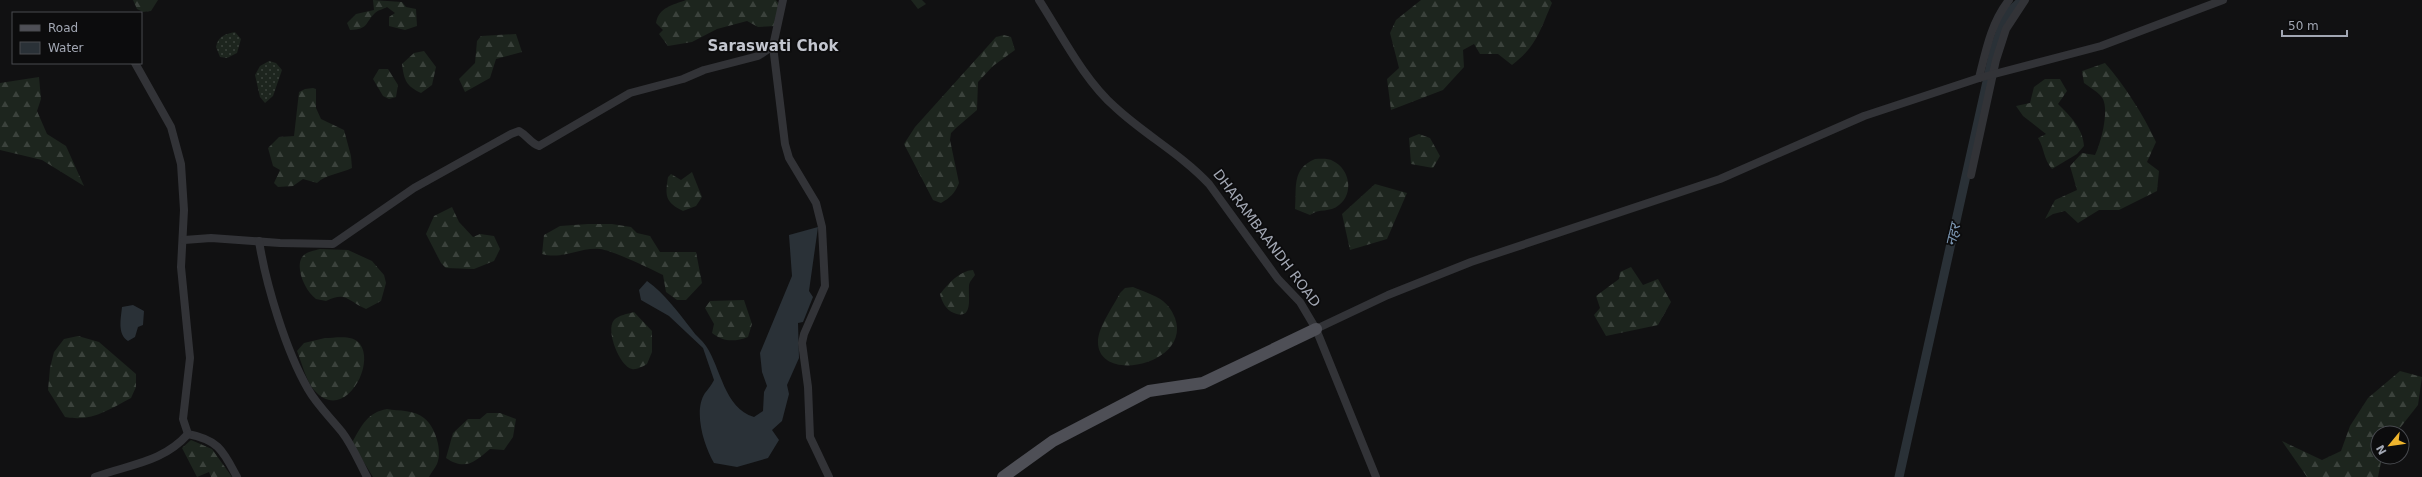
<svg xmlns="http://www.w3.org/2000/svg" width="2422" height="477" font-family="'DejaVu Sans','Noto Sans Devanagari',sans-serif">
  <defs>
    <pattern id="grass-dots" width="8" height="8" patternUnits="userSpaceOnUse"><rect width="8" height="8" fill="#1d251e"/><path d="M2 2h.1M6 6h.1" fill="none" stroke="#3b423c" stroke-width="1.8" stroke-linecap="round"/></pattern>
    <pattern id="forest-firs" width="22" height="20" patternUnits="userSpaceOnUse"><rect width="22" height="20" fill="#1d251e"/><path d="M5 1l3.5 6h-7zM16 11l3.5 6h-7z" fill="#3b423c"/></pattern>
  </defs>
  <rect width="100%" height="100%" fill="#111112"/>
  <g fill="url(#grass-dots)">
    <path d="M 235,32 L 241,39 L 237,53 L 227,58 L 220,57 L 216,47 C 218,36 225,34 235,32 Z"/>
    <path d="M 269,61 L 276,63 L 282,70 L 273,96 L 265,103 L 260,97 L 255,75 L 260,66 Z"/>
  </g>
  <g fill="url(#forest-firs)">
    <path d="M 133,0 L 158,0 L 151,11 L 143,12 L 137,9 Z"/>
    <path d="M 373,0 L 402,2 L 406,7 L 416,9 L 417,26 L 405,30 L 389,26 L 389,17 L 395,13 L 387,7 C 384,9 378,10 375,13 C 364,24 369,29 350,30 L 347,23 L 356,14 L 374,10 Z"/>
    <path d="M 686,0 L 776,0 L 780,5 L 775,26 L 758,27 L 747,21 L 717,29 L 692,42 L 668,46 L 659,34 L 663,30 L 656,23 C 659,7 673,5 686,0 Z"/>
    <path d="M 911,0 L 922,0 L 926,4 L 918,9 Z"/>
    <path d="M 1421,0 L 1550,0 L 1552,3 C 1540,30 1537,46 1512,65 L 1498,54 L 1480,54 L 1474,44 L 1463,50 L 1464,67 L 1443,90 L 1391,110 L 1387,79 L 1399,68 L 1390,33 L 1396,20 Z"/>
    <path d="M 516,34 L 522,52 L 496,59 L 490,78 L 465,92 L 459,79 L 475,63 L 477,41 L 481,36 Z"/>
    <path d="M 1004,35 L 1011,37 L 1015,50 L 993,66 L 978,82 L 977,110 L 956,128 L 951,133 L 950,140 L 959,183 C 955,193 950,198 941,203 L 933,200 L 904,144 L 915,127 L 996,37 Z"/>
    <path d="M 424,51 L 436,67 L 432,85 L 421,93 C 406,86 404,80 402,64 L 414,53 Z"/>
    <path d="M 2105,63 C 2125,86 2143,114 2156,142 L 2147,162 L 2159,171 L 2157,191 L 2119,210 L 2099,210 L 2078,223 L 2065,211 L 2053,214 L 2045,219 L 2055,200 L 2077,190 L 2070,166 L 2082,153 L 2095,155 C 2101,143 2109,112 2103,99 C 2100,93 2089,87 2084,83 L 2082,71 Z"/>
    <path d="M 379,69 L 388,69 L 398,85 L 396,97 L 389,99 L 383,96 L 373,79 Z"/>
    <path d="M 39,77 L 41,99 L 37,111 L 47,134 L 66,146 L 84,186 L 42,160 L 0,150 L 0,83 Z"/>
    <path d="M 2045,79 L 2060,79 L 2067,91 L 2058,104 C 2070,116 2083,128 2084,146 L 2077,154 L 2052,169 C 2043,158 2045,150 2038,138 L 2046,134 L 2023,116 L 2016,106 L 2030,103 L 2034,87 Z"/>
    <path d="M 313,88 L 316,89 L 316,108 L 321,119 L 344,130 L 351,156 L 352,168 C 340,174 326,174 317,183 L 303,179 L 293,186 L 278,187 L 274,183 L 280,170 L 273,166 L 268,148 L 279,137 L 294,136 L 299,92 L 305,89 Z"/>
    <path d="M 1419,134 L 1430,138 L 1440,156 L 1433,168 L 1411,164 L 1409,138 Z"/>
    <path d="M 1315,159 C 1320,159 1328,158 1333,161 C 1350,169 1354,194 1339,205 C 1330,213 1319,208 1310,215 L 1295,209 C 1297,188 1291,169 1315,159 Z"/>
    <path d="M 692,172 L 702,197 L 696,206 L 683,211 C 665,202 665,196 668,177 L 671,174 L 681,180 Z"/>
    <path d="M 1375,184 L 1407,193 L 1387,239 L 1350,250 L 1342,214 Z"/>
    <path d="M 452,207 L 459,222 L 473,237 L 480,234 L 494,236 L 500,249 L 494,261 L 474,269 L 446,268 L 441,263 L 426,234 L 434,216 Z"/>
    <path d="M 588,224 L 612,224 L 631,227 L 637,233 L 650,236 L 660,252 L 696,252 L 702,283 L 686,300 L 677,300 L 666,292 L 663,275 C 649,268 614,251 600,249 C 580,247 562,260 542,254 L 544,235 L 560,226 Z"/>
    <path d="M 320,249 L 348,250 L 372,261 L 384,275 L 386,283 L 381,301 L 366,309 C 347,301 347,291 326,301 C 323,300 319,300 316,299 C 306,292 296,271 301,259 C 304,252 313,251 320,249 Z"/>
    <path d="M 1631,267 L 1643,285 L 1658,279 L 1671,302 L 1658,325 L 1606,336 L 1594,315 L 1600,308 L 1596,296 L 1619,279 L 1620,272 Z"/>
    <path d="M 973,270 L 975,275 C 973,278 969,282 969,286 C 968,296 974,321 954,313 C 946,310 942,302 940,294 C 949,283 959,271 973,270 Z"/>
    <path d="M 1133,287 C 1142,291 1155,295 1163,301 C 1169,306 1172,311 1175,318 C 1192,364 1098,385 1098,342 C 1098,327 1113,307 1120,293 L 1125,288 Z"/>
    <path d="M 744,300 L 752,324 L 748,337 C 735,342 723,342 712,333 L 714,324 L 705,308 L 710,301 Z"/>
    <path d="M 634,312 L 652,331 L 652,352 L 647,364 C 642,367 636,370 632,369 C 620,367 605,330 614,320 C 619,315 627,314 634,312 Z"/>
    <path d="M 78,336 L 99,342 L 136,374 L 136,387 L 131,398 C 108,410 92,422 65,417 L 48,390 L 50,368 L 54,352 L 64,339 Z"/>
    <path d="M 325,338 C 335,338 353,334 360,344 C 376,366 343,424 314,390 C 306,381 302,363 297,351 L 304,343 Z"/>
    <path d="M 2400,371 L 2422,377 L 2418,405 L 2396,433 L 2378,433 L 2378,457 L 2382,457 L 2378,477 L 2307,477 L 2282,441 L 2322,460 L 2341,451 L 2350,426 L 2368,398 Z"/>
    <path d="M 387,409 C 399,411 415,410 424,418 C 435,426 443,451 437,464 C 435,468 431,473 429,477 L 373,477 L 352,443 C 361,426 368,412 387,409 Z"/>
    <path d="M 487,413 L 500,413 L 516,419 L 513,437 L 504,450 L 490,449 C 475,462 465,471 446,458 L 453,433 L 468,419 L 480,419 Z"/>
    <path d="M 191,440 L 212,449 L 232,477 L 211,477 L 209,472 L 197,477 L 182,448 Z"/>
  </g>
  <g fill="#2a3137">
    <path d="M 818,227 L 809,291 L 813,297 L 803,322 L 798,323 L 799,358 L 787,385 L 789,394 L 782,421 L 772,430 L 779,440 L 768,458 L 737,467 L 714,463 C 704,446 693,411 705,393 C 708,389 711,386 714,380 L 703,348 L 669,316 L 641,300 L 639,290 L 647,281 C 665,294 678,312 692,330 C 696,336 702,340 706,346 C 721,368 724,408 754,417 L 763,411 L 764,392 L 767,386 L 762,372 L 760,353 L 792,276 L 789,235 Z"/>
    <path d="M 133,305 L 144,311 L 143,325 L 138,327 L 135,337 L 128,341 C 117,334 121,318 122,307 Z"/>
  </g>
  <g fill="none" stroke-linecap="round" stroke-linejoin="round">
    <path stroke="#2a3137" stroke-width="9" d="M 1899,477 L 1994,50 L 2006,15 L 2022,0"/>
    <g stroke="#323337" stroke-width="8">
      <path d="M 783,0 L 773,46 L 785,144 L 789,158 L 816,203 L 822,227 L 825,286 L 804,334 L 802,343 L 808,387 L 810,437 L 829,477"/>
      <path d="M 1039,0 C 1061,34 1084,80 1115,107 C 1145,135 1181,154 1209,184 L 1278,279 L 1300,302 L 1316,329 L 1376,477"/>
      <path d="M 135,63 L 171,127 L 181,164 L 184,210 L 181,267 L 190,358 L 183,419 L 188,434 C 219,440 223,451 237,477"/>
      <path d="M 1979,78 C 1986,50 1991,23 2009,0"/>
      <path d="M 1971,175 L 1996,60 L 2006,29 L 2025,0"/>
      <path d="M 184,240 L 211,238 L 280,243 L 333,244 L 414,188 L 511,134 L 519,131 C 528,136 530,143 539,146 L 630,93 L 683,79 L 704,70 L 758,56 L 773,46"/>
      <path d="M 259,241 C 266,285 286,351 308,389 C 317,405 330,417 342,432 C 352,445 359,462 367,477"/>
      <path d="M 1316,329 L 1388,295 L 1471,262 L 1720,179 L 1864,116 L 1979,78 L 2101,46 L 2223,0"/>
      <path d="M 95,477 C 130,464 162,463 188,434"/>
    </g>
    <path stroke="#4e4f56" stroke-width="12" d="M 1003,477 L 1053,441 L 1149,391 L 1203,383 L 1316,329"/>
  </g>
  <g text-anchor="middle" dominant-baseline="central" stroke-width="3.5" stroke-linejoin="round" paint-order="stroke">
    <g font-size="14" fill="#a2a7b3" stroke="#0c0c0d">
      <text transform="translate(1267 238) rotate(53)">DHARAMBAANDH ROAD</text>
    </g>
    <g font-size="15" font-weight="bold" fill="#c3c6cf" stroke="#0c0c0d">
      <text x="773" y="46">Saraswati Chok</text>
    </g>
    <g font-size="15" font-style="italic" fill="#7993ae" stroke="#0c0c0d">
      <text transform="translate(1953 235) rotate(-77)">नहर</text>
    </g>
  </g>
  <rect x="12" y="12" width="130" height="52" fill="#0c0c0d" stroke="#484a4f"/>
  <rect x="20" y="25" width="20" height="6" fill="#4e4f56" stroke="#484a4f"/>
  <text x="48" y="32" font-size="12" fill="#a2a7b3">Road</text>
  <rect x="20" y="42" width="20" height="12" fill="#2a3137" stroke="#484a4f"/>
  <text x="48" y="52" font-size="12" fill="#a2a7b3">Water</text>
  <g transform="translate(2390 445) rotate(241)"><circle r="19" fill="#0c0c0d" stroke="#484a4f"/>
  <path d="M0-3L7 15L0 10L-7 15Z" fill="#eeb42d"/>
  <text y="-6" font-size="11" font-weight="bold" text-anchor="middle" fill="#a2a7b3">N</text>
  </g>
  <path d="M2282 30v6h65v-6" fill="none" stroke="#a2a7b3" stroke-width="2"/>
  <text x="2288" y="30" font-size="12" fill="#a2a7b3" stroke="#0c0c0d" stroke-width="3" paint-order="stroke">50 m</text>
</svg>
